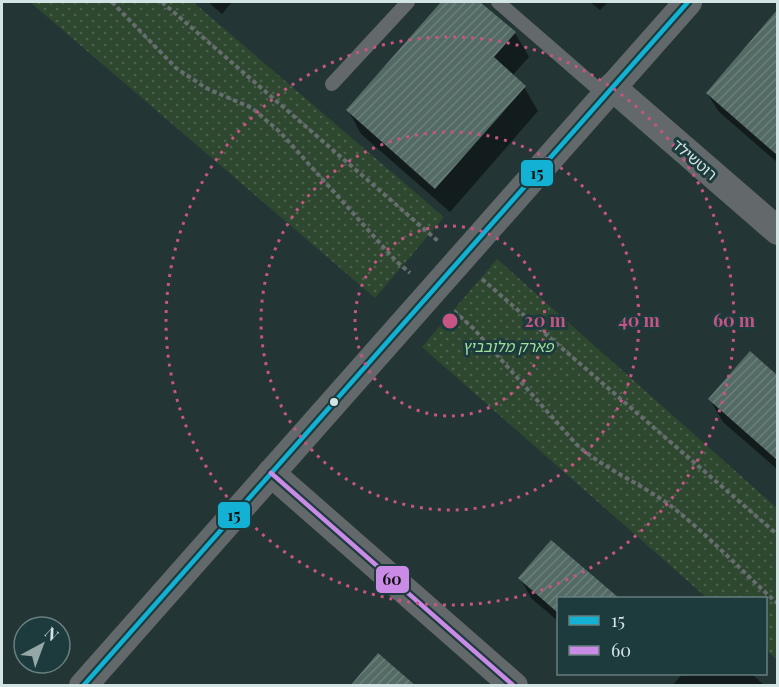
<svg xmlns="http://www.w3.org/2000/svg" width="779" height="687" font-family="'Playfair Display','Noto Sans Hebrew',serif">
  <defs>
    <pattern id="park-dots" width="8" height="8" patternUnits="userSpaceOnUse" patternTransform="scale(1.5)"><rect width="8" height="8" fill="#2e472f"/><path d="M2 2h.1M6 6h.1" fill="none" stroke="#4b614d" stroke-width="1.8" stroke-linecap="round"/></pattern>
    <pattern id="building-hatch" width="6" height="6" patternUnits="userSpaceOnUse" patternTransform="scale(1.5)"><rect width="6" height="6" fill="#546a65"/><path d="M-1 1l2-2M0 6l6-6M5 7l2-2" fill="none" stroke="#6c7f7b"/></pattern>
  </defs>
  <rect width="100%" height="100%" fill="#243535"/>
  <g fill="url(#park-dots)">
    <path d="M 30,2 L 193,2 L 444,217 L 375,298 Z"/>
    <path d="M 497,259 L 777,508 L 777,660 L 766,650 L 766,598 L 707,598 L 422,347 Z"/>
  </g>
  <g fill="#0007">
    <path d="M 208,2 L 232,2 L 222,14 Z"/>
    <path d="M 443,2 L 478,2 L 515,33 L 529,57 L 512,76 L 524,87 L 538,111 L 450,212 L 361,134 L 348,110 Z"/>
    <path d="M 590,2 L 608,2 L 600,10 Z"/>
    <path d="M 778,12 L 778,163 L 719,112 L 707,93 Z"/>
    <path d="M 750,353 L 778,377 L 778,470 L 723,422 L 710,400 Z"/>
    <path d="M 552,542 L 616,598 L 558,598 L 558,621 L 531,598 L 520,578 Z"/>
    <path d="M 682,674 L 752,674 L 765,686 L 672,686 Z"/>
  </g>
  <g fill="url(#building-hatch)">
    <path d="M 441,2 L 480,2 L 516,32 L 494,57 L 526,86 L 435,189 L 346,110 Z"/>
    <path d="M 777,10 L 777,155 L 706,93 Z"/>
    <path d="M 750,351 L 777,375 L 777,460 L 708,399 Z"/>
    <path d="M 551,540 L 619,598 L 558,598 L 558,613 L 518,578 Z"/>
    <path d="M 378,653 L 416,686 L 350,686 Z"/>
  </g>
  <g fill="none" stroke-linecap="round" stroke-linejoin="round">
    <g stroke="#656d6e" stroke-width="4" stroke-dasharray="4.5 3" stroke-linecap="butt">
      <path d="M 112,2 L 176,68 L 206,88 L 252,108 L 280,132 L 396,261 L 410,273"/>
      <path d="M 162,2 L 438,241"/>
      <path d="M 482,279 L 778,535"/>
      <path d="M 454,311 L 473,328 L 577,445 C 607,471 645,485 676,510 C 712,539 744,573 778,604"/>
    </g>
    <g stroke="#63696b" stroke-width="14">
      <path d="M 498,2 L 605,95"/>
      <path d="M 332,84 L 408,2"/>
    </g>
    <g stroke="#63696b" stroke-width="28">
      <path d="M 612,87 L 778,231"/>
      <path d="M 271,473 L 514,686"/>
      <path d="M 83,686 L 688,2"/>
    </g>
    <g stroke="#1d3b3c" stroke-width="9">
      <path id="bus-1" d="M 83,686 L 688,2"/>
    </g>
    <g stroke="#1d3b3c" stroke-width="9">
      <path id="bus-2" d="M 271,473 L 514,686"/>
    </g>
    <use href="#bus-1" stroke="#13b2d5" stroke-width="4.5"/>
    <use href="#bus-2" stroke="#ca8be6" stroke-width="4.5"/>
  </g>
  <g fill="none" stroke="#c75584" stroke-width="3" stroke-dasharray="3 6">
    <circle cx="450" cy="321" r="95"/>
    <circle cx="450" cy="321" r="189"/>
    <circle cx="450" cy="321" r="284"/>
  </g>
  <circle fill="#d3e4e4" stroke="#1d3b3c" stroke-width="2" cx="334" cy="402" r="5"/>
  <g text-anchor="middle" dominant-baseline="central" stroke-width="6" stroke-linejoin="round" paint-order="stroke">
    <g font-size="15" fill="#d3e4e4" stroke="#1d3b3c">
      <text transform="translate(695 159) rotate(41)">רוטשילד</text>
    </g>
    <g font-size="15" font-style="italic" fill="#9fe09b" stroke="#1d3b3c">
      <text x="508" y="346">פארק מלובביץ</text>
    </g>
  </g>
  <circle cx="450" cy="321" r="9" fill="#c75584" stroke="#1d3b3c" stroke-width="3"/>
  <g font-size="18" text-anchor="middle" font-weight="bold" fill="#c75584" stroke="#1d3b3c" stroke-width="6" stroke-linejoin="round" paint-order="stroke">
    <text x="545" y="327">20 m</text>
    <text x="639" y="327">40 m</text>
    <text x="734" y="327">60 m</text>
  </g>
  <g stroke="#1d3b3c" stroke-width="2">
    <rect x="520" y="159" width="34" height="28" rx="6" fill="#13b2d5"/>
    <rect x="217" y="501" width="34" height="28" rx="6" fill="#13b2d5"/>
    <rect x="375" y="565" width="35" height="29" rx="6" fill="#ca8be6"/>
  </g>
  <g font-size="16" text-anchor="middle" font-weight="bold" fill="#111">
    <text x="537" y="179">15</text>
    <text x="234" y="521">15</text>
    <text x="392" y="585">60</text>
  </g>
  <rect width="779" height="687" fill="none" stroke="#d3e4e4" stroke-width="6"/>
  <rect x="557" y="597" width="210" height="78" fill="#1d3b3c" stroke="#667f7f" stroke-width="1.5"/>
  <rect x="569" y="616" width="30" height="9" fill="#13b2d5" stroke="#667f7f" stroke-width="1.5"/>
  <text x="611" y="627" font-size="18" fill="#d3e4e4">15</text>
  <rect x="569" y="646" width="30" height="9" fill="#ca8be6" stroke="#667f7f" stroke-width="1.5"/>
  <text x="611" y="657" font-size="18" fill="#d3e4e4">60</text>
  <g transform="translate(42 645) rotate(41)"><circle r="28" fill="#1d3b3c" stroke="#667f7f" stroke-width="1.5"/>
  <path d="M0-4.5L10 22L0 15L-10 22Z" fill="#96a7a7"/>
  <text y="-9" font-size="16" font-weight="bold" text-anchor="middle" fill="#d3e4e4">N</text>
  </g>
</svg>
